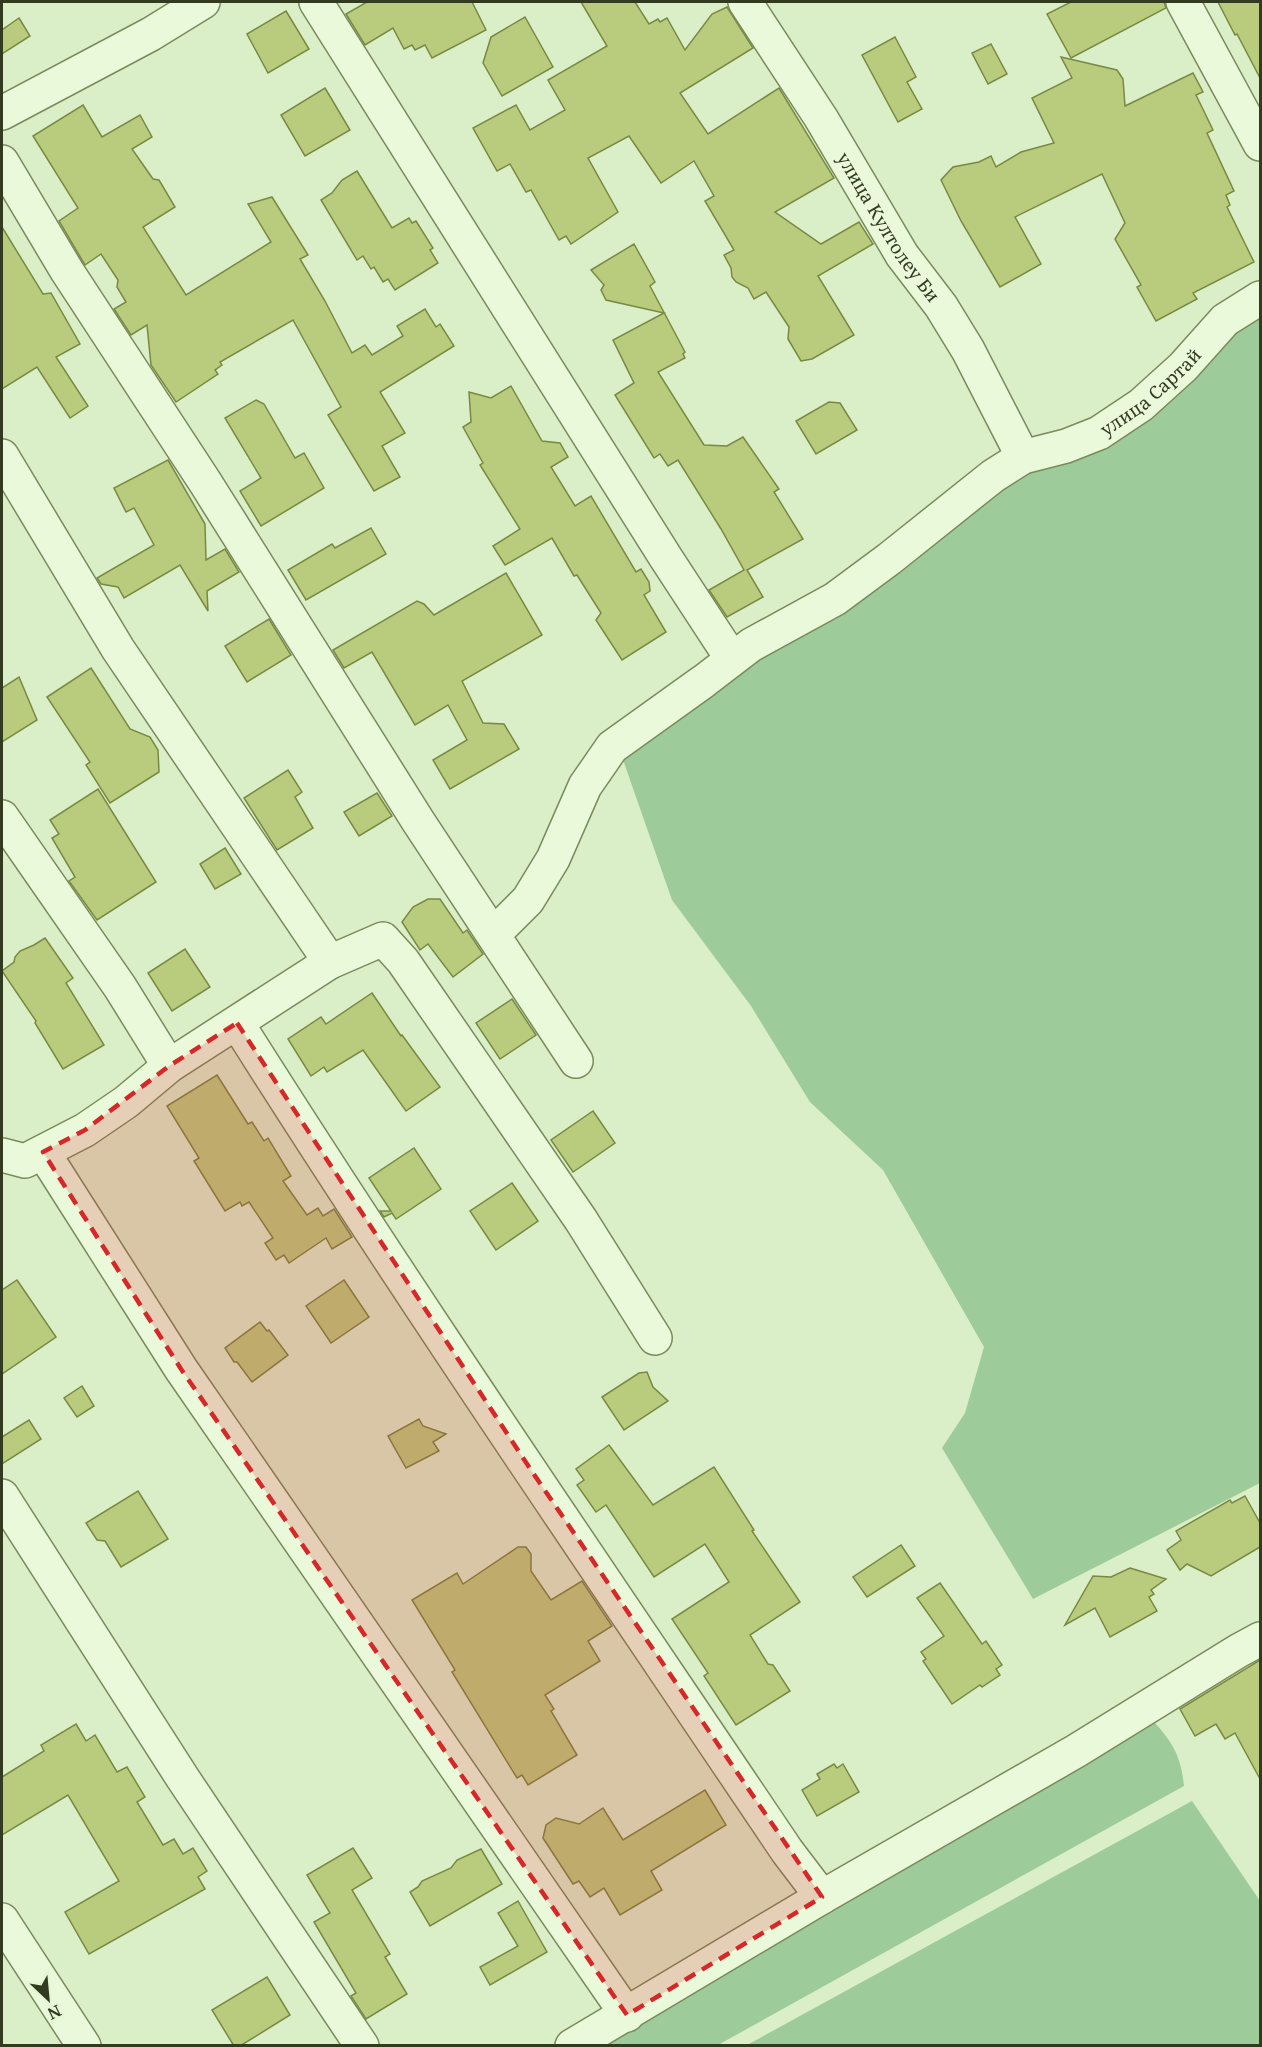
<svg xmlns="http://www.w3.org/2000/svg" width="1262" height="2047" font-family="'Noto Serif',serif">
  <rect width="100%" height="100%" fill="#daeec7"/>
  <g fill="#9dcc9a">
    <path d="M 1260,316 L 1260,1483 L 1033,1599 L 942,1448 L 965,1413 L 984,1347 L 883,1170 L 810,1102 L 751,1006 L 672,900 L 621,754 L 1014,467 L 1063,464 L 1126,429 L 1218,340 Z"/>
    <path d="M 1155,1723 C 1174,1744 1181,1758 1184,1786 L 718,2045 L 598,2046 Z"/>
    <path d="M 1192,1801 L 1260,1901 L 1260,2045 L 747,2045 Z"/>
  </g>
  <g fill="#b9cc7d" stroke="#798942" stroke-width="1.5">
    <path d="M 367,2 L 472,2 L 486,30 L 432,58 L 425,45 L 415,50 L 412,45 L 404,49 L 393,28 L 365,45 L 346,14 Z"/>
    <path d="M 581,2 L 635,2 L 649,24 L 658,19 L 660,22 L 667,18 L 685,50 L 712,14 L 727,7 L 753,48 L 680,93 L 708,134 L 779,88 L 834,178 L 775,212 L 821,244 L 859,222 L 873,244 L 818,276 L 854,335 L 812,359 L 801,361 L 788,339 L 789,327 L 766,292 L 754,299 L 748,288 L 736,282 L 732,277 L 731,268 L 724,255 L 734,250 L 705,201 L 714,196 L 694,161 L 661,183 L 629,136 L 588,158 L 618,212 L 571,244 L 566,236 L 559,240 L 531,190 L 526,192 L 510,164 L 497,171 L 473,128 L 516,105 L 530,130 L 565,110 L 548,80 L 607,46 Z"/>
    <path d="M 1071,2 L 1164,2 L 1166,8 L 1071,58 L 1047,14 Z"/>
    <path d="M 1218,2 L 1260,2 L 1260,78 L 1237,34 L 1235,35 Z"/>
    <path d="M 286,11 L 309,49 L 268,73 L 247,34 Z"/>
    <path d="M 525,17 L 553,67 L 502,96 L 483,63 L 491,37 Z"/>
    <path d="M 19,18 L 30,36 L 2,54 L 2,30 Z"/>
    <path d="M 895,37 L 916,77 L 907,82 L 922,109 L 898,122 L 862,55 Z"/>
    <path d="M 991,44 L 1007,74 L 988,84 L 972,53 Z"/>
    <path d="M 1061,57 L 1117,70 L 1123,79 L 1125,106 L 1193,73 L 1203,92 L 1196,95 L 1213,130 L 1207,133 L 1234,191 L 1226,195 L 1230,205 L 1227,207 L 1254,262 L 1193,293 L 1197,299 L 1156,321 L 1137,287 L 1141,285 L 1115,239 L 1125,223 L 1102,174 L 1015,217 L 1041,264 L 1000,287 L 961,221 L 941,180 L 953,167 L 979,162 L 991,156 L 996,167 L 1021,152 L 1054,143 L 1032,98 L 1072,78 Z"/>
    <path d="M 325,88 L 350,130 L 305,156 L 281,115 Z"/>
    <path d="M 83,105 L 102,137 L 140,115 L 152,137 L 132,149 L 153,179 L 159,180 L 175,207 L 143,227 L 186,295 L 271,242 L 248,204 L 272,197 L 308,255 L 300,259 L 325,301 L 352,353 L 365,345 L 372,355 L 403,336 L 397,326 L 425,309 L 436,327 L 440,324 L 454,346 L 380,392 L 405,433 L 382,446 L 400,477 L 374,491 L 328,415 L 341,407 L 293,320 L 220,362 L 222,365 L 215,370 L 218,374 L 176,402 L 151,365 L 147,325 L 131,335 L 114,309 L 126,302 L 117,287 L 118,280 L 101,254 L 85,265 L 59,221 L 78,208 L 33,136 Z"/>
    <path d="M 357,171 L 392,228 L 409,218 L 412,223 L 416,221 L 433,248 L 430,250 L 438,263 L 395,290 L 388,279 L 383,282 L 374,267 L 371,269 L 363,256 L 357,260 L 321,200 L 332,193 L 342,180 Z"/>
    <path d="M 2,227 L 43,294 L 51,293 L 80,344 L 56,357 L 88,406 L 70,418 L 37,367 L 2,389 Z"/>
    <path d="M 634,244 L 655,282 L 650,286 L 685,352 L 683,354 L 685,358 L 658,372 L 704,445 L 727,446 L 743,437 L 779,489 L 774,492 L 803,539 L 747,570 L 763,597 L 727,617 L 709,590 L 744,570 L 721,529 L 678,460 L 668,466 L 660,454 L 654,458 L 615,395 L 634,383 L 613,340 L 664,313 L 606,300 L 601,290 L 604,285 L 591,270 Z"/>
    <path d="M 511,386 L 542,441 L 560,443 L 568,457 L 551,467 L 575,506 L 591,496 L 636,572 L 641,569 L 649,582 L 650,591 L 644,595 L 666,632 L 622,660 L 596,620 L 601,613 L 577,575 L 574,576 L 552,538 L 505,565 L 493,546 L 520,529 L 480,465 L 483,463 L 463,427 L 471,422 L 469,392 L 491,398 Z"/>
    <path d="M 256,400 L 264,404 L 295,458 L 304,453 L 324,488 L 261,526 L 240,491 L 261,478 L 225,418 Z"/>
    <path d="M 829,402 L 840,403 L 857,430 L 816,454 L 796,421 Z"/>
    <path d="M 168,460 L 205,524 L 206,560 L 225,549 L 239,572 L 207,591 L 208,611 L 180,565 L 124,598 L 118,587 L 101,584 L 97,578 L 154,545 L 134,508 L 126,512 L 114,488 Z"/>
    <path d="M 371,528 L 386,554 L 306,600 L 288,570 L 332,544 L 335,548 Z"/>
    <path d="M 506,573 L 542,635 L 462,681 L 483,723 L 504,724 L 519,749 L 450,789 L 433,760 L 467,740 L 448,705 L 415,725 L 372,652 L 344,668 L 333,650 L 417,601 L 424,604 L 434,615 Z"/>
    <path d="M 269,619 L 291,655 L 247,682 L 225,646 Z"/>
    <path d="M 91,668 L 130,729 L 150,737 L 158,750 L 159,772 L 110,803 L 86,765 L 90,762 L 47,697 Z"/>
    <path d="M 19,677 L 37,720 L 2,742 L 2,688 Z"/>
    <path d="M 288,770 L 302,792 L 295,797 L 313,828 L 277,850 L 244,798 Z"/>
    <path d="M 98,789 L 156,882 L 97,920 L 69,881 L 75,877 L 52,838 L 59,834 L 50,820 Z"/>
    <path d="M 377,793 L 392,816 L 359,836 L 344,812 Z"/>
    <path d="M 225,848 L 241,874 L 215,889 L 200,864 Z"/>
    <path d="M 428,899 L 440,899 L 463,933 L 467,930 L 483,954 L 453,977 L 428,944 L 420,950 L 402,922 L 413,907 Z"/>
    <path d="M 45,938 L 73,978 L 66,983 L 104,1045 L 63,1069 L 35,1023 L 36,1021 L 2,971 L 14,962 L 15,957 L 20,951 L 34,945 Z"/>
    <path d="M 185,949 L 210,987 L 172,1011 L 148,973 Z"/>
    <path d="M 372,993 L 401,1036 L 402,1035 L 440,1087 L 406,1111 L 363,1050 L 327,1072 L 324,1067 L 311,1076 L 288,1039 L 321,1017 L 326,1024 Z"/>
    <path d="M 512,999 L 536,1035 L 500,1059 L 476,1023 Z"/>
    <path d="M 217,1075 L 248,1124 L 252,1122 L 264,1141 L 268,1138 L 291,1176 L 283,1181 L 307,1215 L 318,1208 L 323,1216 L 334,1209 L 352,1237 L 332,1249 L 326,1238 L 289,1263 L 284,1255 L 276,1260 L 265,1243 L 273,1238 L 249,1202 L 242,1206 L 240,1202 L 225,1211 L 194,1161 L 199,1158 L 167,1106 Z"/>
    <path d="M 593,1111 L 615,1143 L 573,1172 L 551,1140 Z"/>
    <path d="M 414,1148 L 441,1189 L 396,1219 L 392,1213 L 384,1217 L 380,1211 L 391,1211 L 369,1178 Z"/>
    <path d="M 512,1183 L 538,1221 L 496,1250 L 470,1211 Z"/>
    <path d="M 17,1280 L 56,1337 L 2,1374 L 2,1290 Z"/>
    <path d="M 344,1280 L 369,1317 L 331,1343 L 306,1306 Z"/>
    <path d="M 260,1322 L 267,1331 L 269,1330 L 288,1355 L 252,1382 L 237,1362 L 234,1362 L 225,1348 Z"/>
    <path d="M 647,1372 L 653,1387 L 668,1401 L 624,1430 L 602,1397 L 639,1373 Z"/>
    <path d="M 82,1386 L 94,1406 L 77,1417 L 64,1398 Z"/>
    <path d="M 419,1419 L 423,1426 L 446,1434 L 433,1442 L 439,1451 L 406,1468 L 388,1436 Z"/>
    <path d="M 29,1420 L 41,1439 L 2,1464 L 2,1437 Z"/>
    <path d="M 609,1445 L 653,1505 L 714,1467 L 754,1530 L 752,1531 L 800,1602 L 750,1635 L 768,1664 L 773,1665 L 790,1691 L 736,1725 L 704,1676 L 708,1673 L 672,1619 L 729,1582 L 705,1544 L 654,1577 L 606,1505 L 596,1512 L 577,1485 L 584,1480 L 576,1469 Z"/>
    <path d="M 138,1491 L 168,1539 L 121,1567 L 105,1541 L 97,1540 L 86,1523 Z"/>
    <path d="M 1245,1496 L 1260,1523 L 1260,1547 L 1211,1576 L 1187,1564 L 1180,1570 L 1167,1550 L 1181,1540 L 1176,1531 L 1230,1500 L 1232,1503 Z"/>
    <path d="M 901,1545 L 915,1566 L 867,1597 L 853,1577 Z"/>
    <path d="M 518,1547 L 526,1547 L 531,1554 L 531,1571 L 551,1600 L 582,1581 L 612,1626 L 588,1641 L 600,1661 L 545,1695 L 554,1709 L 551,1711 L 577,1755 L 528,1785 L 522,1775 L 517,1778 L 452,1672 L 455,1670 L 412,1600 L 457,1573 L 463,1584 Z"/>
    <path d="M 1130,1568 L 1166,1579 L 1151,1590 L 1154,1594 L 1149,1597 L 1157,1611 L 1110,1637 L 1095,1608 L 1065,1625 L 1093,1576 L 1111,1577 Z"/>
    <path d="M 940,1583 L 982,1644 L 986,1641 L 1002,1665 L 996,1669 L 1000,1675 L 982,1687 L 980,1685 L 952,1704 L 923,1661 L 926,1659 L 921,1652 L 944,1636 L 917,1598 Z"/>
    <path d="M 1260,1660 L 1260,1779 L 1235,1733 L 1225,1739 L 1216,1724 L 1195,1736 L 1180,1709 Z"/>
    <path d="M 76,1724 L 86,1741 L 95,1735 L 117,1772 L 127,1767 L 145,1797 L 137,1802 L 163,1845 L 174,1839 L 183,1854 L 193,1848 L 207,1871 L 198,1877 L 205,1889 L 89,1954 L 65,1912 L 119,1881 L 68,1795 L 2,1835 L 2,1777 L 44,1751 L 41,1745 Z"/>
    <path d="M 834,1764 L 837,1768 L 843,1764 L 859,1792 L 817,1816 L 802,1790 L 820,1779 L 817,1774 Z"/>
    <path d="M 705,1790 L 726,1825 L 651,1871 L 662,1890 L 620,1915 L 604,1888 L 590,1897 L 579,1881 L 573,1884 L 543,1838 L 546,1825 L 556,1818 L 579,1824 L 603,1808 L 623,1840 Z"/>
    <path d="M 353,1848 L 372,1878 L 352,1890 L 390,1954 L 385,1957 L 407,1994 L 366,2019 L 351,1996 L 356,1993 L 314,1922 L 330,1913 L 307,1875 Z"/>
    <path d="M 481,1849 L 502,1884 L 430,1926 L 410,1892 L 418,1887 L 422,1881 L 451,1868 L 457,1860 Z"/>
    <path d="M 518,1901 L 547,1952 L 490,1985 L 480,1967 L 518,1946 L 498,1913 Z"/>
    <path d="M 267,1977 L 290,2015 L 240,2046 L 234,2046 L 212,2010 Z"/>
  </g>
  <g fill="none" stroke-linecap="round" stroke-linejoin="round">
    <g stroke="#7a8a5c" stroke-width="36">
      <g id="minor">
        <path d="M 316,2 L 666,558 L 732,659"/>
        <path id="s1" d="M 745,2 L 821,118 L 902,255 L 941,306 L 968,350 L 1023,457"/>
        <path d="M 1183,2 L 1260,144"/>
        <path d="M 2,113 L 151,34 L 203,2"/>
        <path d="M 2,162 L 67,271 L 205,482 L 418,821 L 576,1061"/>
        <path d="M 2,456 L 118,649 L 330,962"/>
        <path d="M 2,817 L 120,987 L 169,1066"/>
        <path id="s2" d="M 494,934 L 528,900 L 553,859 L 585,786 L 612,747 L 704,681 L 751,645 L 835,599 L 889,559 L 993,476 L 1023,457 L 1066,446 L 1099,433 L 1141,405 L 1183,367 L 1225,320 L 1260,298"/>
        <path d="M 237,1023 C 414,1303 602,1576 787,1851 L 822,1897"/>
        <path d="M 43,1152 L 181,1369 L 627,2015"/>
        <path d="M 2,1155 L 25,1161 L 85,1130 L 126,1102 L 169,1066 L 330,962 L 383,939 L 403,961 L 581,1220 L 655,1338"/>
        <path d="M 2,1496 L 182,1777 L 362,2046"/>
        <path d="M 2,1920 L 84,2046"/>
        <path d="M 572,2046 L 822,1897 L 1076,1751 L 1238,1651 L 1260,1639"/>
      </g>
    </g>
    <use href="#minor" stroke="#e9f9da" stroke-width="33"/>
  </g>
  <path fill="#d62828" fill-opacity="0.2" stroke="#d62828" stroke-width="4.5" stroke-dasharray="12 8" stroke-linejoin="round" d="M 237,1023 L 533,1473 L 822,1897 L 627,2015 L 181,1369 L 43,1152 L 85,1130 L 169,1066 Z"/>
  <g text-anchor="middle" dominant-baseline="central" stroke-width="6" stroke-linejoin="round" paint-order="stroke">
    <g font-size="18" fill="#323a20" stroke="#e5f6d6">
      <text stroke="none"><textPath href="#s1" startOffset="267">улица Култолеу Би</textPath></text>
      <text stroke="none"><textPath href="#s2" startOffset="873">улица Сартай</textPath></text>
    </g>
  </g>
  <rect width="1262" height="2047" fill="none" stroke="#323a20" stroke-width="6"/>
  <g transform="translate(48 1999) rotate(154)" stroke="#e5f6d6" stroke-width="4.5" paint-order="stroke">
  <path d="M0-4.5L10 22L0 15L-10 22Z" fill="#323a20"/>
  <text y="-9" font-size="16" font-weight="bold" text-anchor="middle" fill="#323a20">N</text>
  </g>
</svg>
